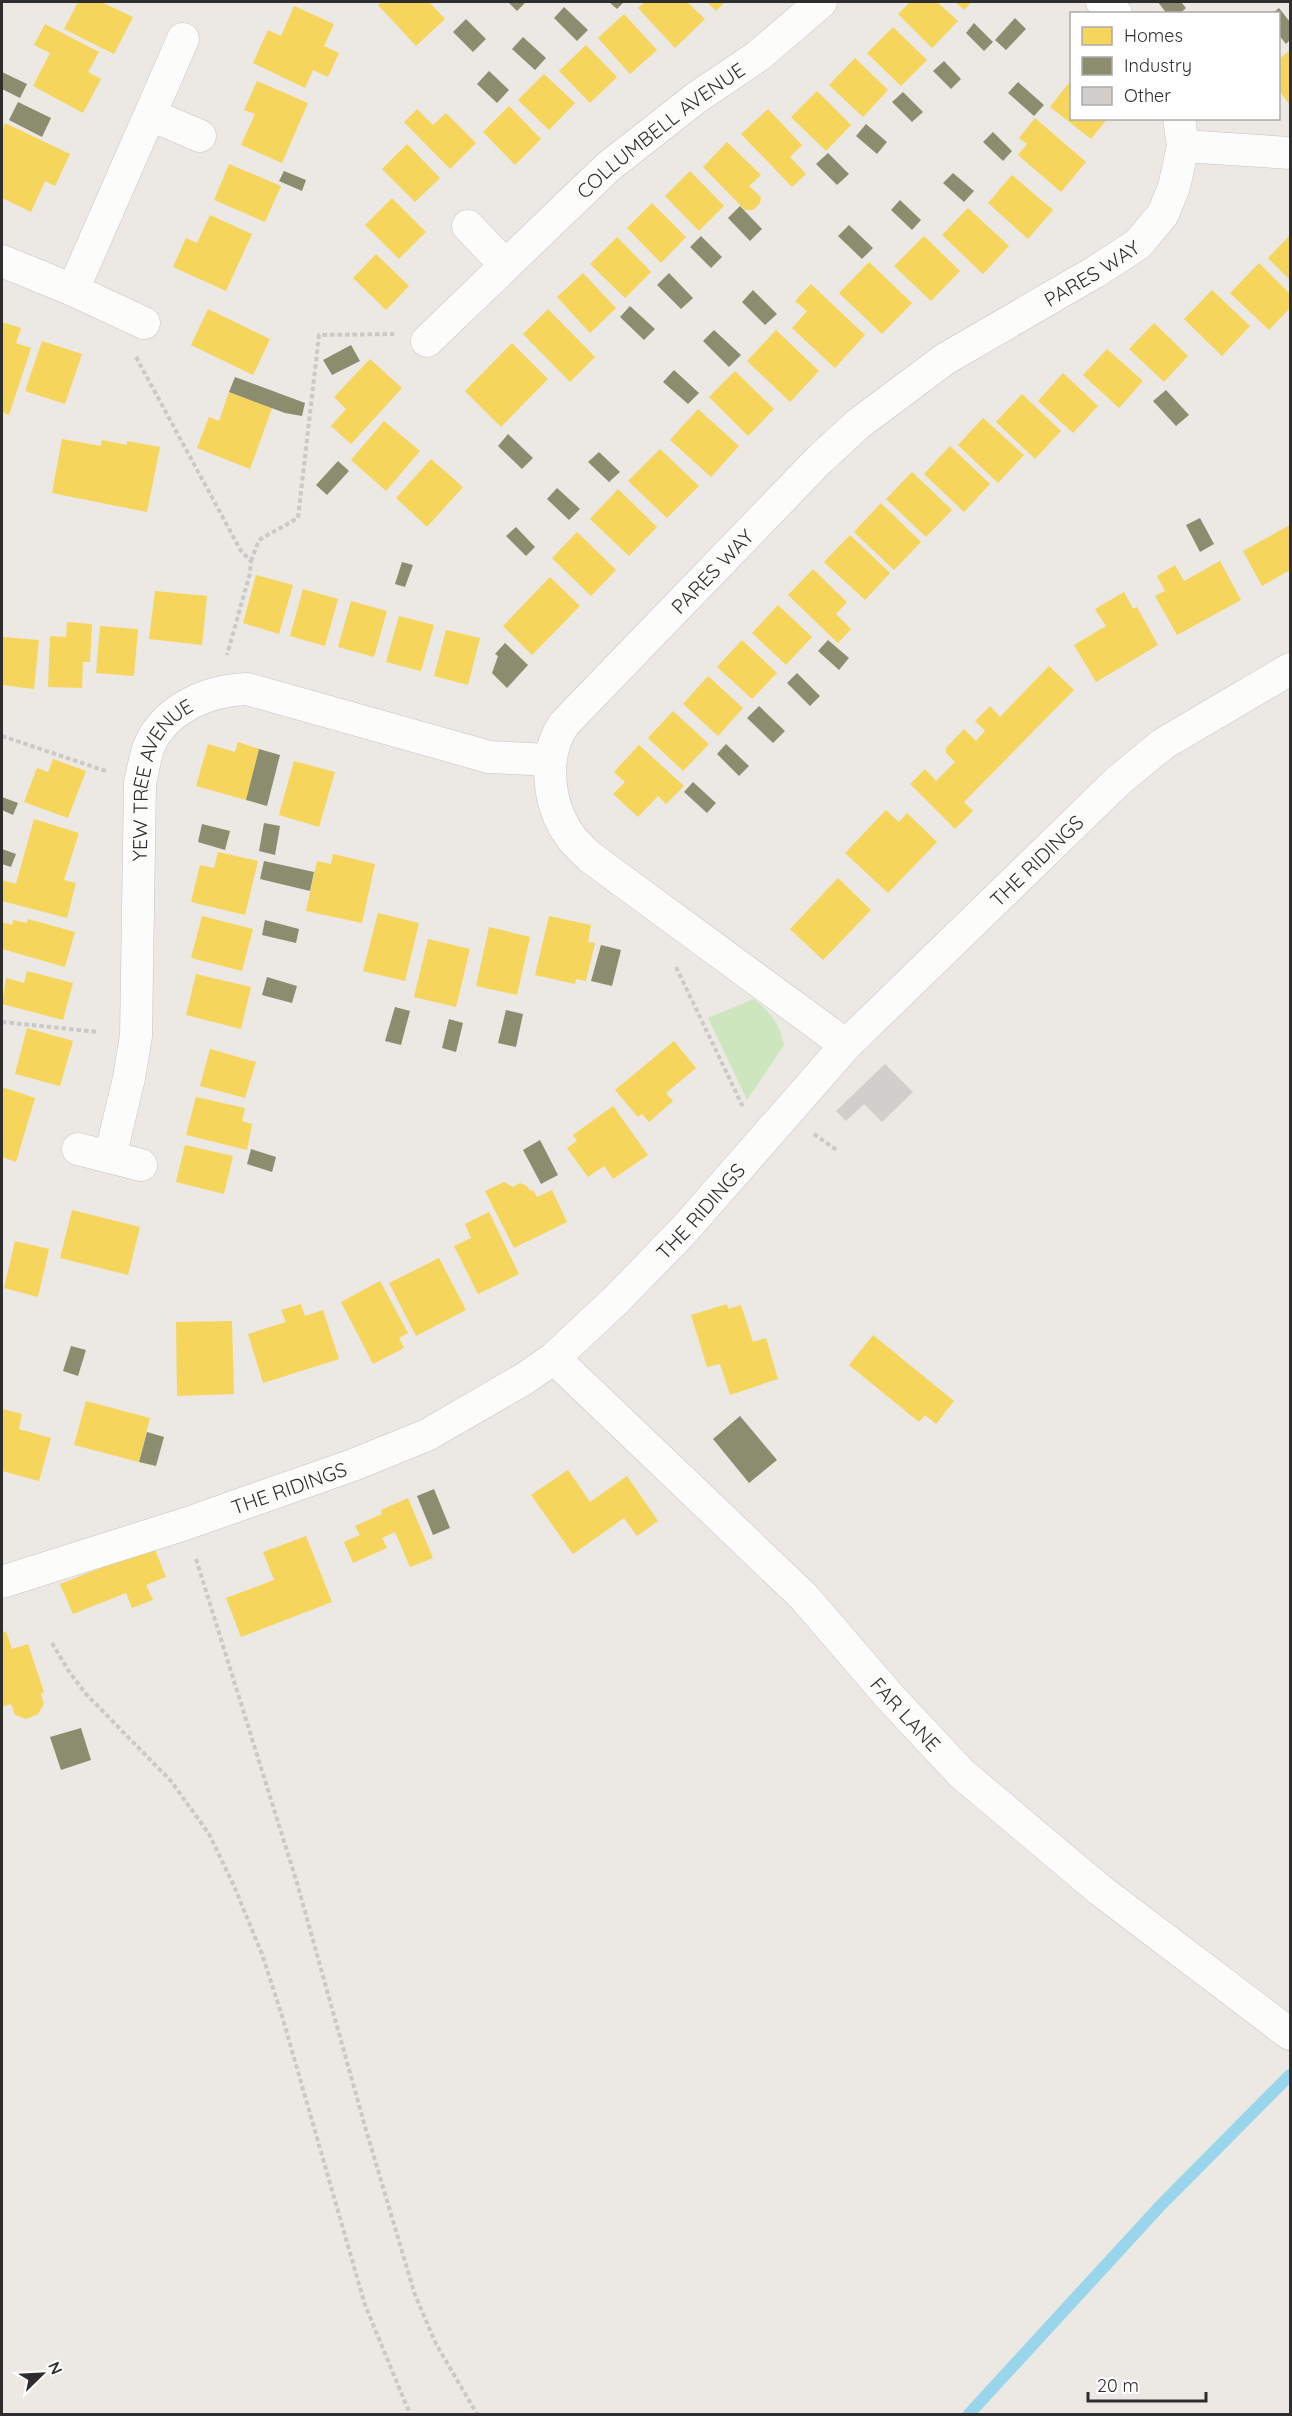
<svg xmlns="http://www.w3.org/2000/svg" width="1292" height="2416" font-family="Quicksand,sans-serif">
  <rect width="100%" height="100%" fill="#ece8e4"/>
  <path fill="#cee6be" d="M 754,999 C 770,1012 780,1024 784,1045 L 747,1100 L 708,1018 Z"/>
  <g fill="#f6d55c">
    <path d="M 78,2 L 101,2 L 133,17 L 114,54 L 64,29 Z"/>
    <path d="M 382,2 L 429,2 L 445,19 L 416,46 L 378,5 Z"/>
    <path d="M 645,2 L 687,2 L 705,19 L 675,48 L 638,8 Z"/>
    <path d="M 707,2 L 725,2 L 716,11 Z"/>
    <path d="M 910,2 L 937,2 L 958,21 L 932,48 L 898,14 Z"/>
    <path d="M 955,2 L 972,2 L 964,10 Z"/>
    <path d="M 294,6 L 334,24 L 324,46 L 339,53 L 328,77 L 313,70 L 305,88 L 253,63 L 268,30 L 281,36 Z"/>
    <path d="M 624,14 L 657,50 L 630,74 L 598,38 Z"/>
    <path d="M 45,24 L 99,52 L 88,72 L 101,79 L 83,113 L 33,86 L 50,53 L 34,45 Z"/>
    <path d="M 893,27 L 927,60 L 901,86 L 867,53 Z"/>
    <path d="M 586,45 L 617,77 L 590,103 L 559,71 Z"/>
    <path d="M 1290,50 L 1290,105 L 1278,89 L 1278,60 Z"/>
    <path d="M 855,58 L 888,90 L 863,117 L 829,85 Z"/>
    <path d="M 544,74 L 575,103 L 549,130 L 518,100 Z"/>
    <path d="M 1071,80 L 1071,118 L 1108,118 L 1091,139 L 1050,107 Z"/>
    <path d="M 257,81 L 308,103 L 282,163 L 241,145 L 255,114 L 244,110 Z"/>
    <path d="M 817,91 L 851,125 L 826,151 L 791,117 Z"/>
    <path d="M 509,106 L 541,139 L 515,165 L 483,132 Z"/>
    <path d="M 417,109 L 433,125 L 446,113 L 476,143 L 450,169 L 404,122 Z"/>
    <path d="M 768,109 L 802,145 L 790,157 L 806,174 L 792,187 L 741,134 Z"/>
    <path d="M 1035,118 L 1086,162 L 1061,192 L 1018,155 L 1027,144 L 1019,138 Z"/>
    <path d="M 5,123 L 70,154 L 55,186 L 45,181 L 31,212 L 2,198 L 2,131 Z"/>
    <path d="M 727,142 L 761,175 L 749,186 L 761,197 L 760,203 L 753,210 L 745,210 L 703,167 Z"/>
    <path d="M 407,144 L 440,178 L 415,202 L 382,169 Z"/>
    <path d="M 229,164 L 281,186 L 265,222 L 214,200 Z"/>
    <path d="M 690,171 L 724,206 L 699,231 L 665,196 Z"/>
    <path d="M 1012,175 L 1053,210 L 1028,239 L 988,203 Z"/>
    <path d="M 392,198 L 426,232 L 399,259 L 365,225 Z"/>
    <path d="M 652,203 L 686,237 L 661,263 L 627,228 Z"/>
    <path d="M 968,208 L 1009,246 L 983,274 L 942,235 Z"/>
    <path d="M 210,215 L 252,234 L 226,291 L 173,267 L 186,238 L 197,243 Z"/>
    <path d="M 1290,235 L 1290,280 L 1268,258 Z"/>
    <path d="M 924,236 L 960,271 L 931,301 L 894,266 Z"/>
    <path d="M 617,237 L 651,272 L 625,298 L 590,264 Z"/>
    <path d="M 376,254 L 409,286 L 386,310 L 353,278 Z"/>
    <path d="M 869,262 L 912,303 L 882,334 L 839,293 Z"/>
    <path d="M 1259,263 L 1290,294 L 1290,308 L 1269,330 L 1230,293 Z"/>
    <path d="M 583,273 L 616,308 L 590,333 L 557,297 Z"/>
    <path d="M 811,284 L 865,335 L 835,368 L 792,328 L 807,311 L 795,301 Z"/>
    <path d="M 1212,290 L 1250,326 L 1222,356 L 1184,319 Z"/>
    <path d="M 208,309 L 270,339 L 253,375 L 191,345 Z"/>
    <path d="M 548,309 L 595,357 L 570,382 L 523,334 Z"/>
    <path d="M 2,322 L 21,328 L 16,343 L 31,348 L 9,415 L 2,412 Z"/>
    <path d="M 1154,323 L 1188,356 L 1164,382 L 1129,349 Z"/>
    <path d="M 776,330 L 819,371 L 790,402 L 747,361 Z"/>
    <path d="M 42,341 L 82,354 L 65,404 L 25,391 Z"/>
    <path d="M 512,343 L 548,379 L 501,427 L 465,391 Z"/>
    <path d="M 1107,349 L 1143,381 L 1119,408 L 1083,375 Z"/>
    <path d="M 370,359 L 402,388 L 351,444 L 331,426 L 346,409 L 334,397 Z"/>
    <path d="M 735,371 L 774,409 L 748,436 L 709,397 Z"/>
    <path d="M 1063,373 L 1098,406 L 1073,433 L 1038,401 Z"/>
    <path d="M 229,392 L 272,408 L 250,469 L 197,448 L 209,417 L 219,421 Z"/>
    <path d="M 1022,394 L 1061,431 L 1035,459 L 996,422 Z"/>
    <path d="M 698,409 L 739,446 L 711,477 L 670,440 Z"/>
    <path d="M 983,418 L 1024,455 L 998,483 L 958,445 Z"/>
    <path d="M 384,421 L 420,451 L 386,491 L 351,460 Z"/>
    <path d="M 62,439 L 101,446 L 102,440 L 127,445 L 127,441 L 160,447 L 147,512 L 52,493 Z"/>
    <path d="M 950,446 L 990,484 L 964,512 L 924,474 Z"/>
    <path d="M 660,449 L 699,486 L 667,518 L 628,481 Z"/>
    <path d="M 431,459 L 463,487 L 427,527 L 396,498 Z"/>
    <path d="M 912,472 L 952,510 L 926,537 L 886,499 Z"/>
    <path d="M 618,489 L 657,527 L 629,556 L 590,519 Z"/>
    <path d="M 881,503 L 921,542 L 894,570 L 854,532 Z"/>
    <path d="M 1290,525 L 1290,570 L 1262,586 L 1243,551 Z"/>
    <path d="M 577,532 L 616,570 L 591,596 L 552,558 Z"/>
    <path d="M 850,535 L 890,573 L 865,600 L 824,562 Z"/>
    <path d="M 1220,561 L 1241,600 L 1177,635 L 1155,596 L 1165,591 L 1157,576 L 1175,565 L 1184,581 Z"/>
    <path d="M 813,569 L 847,602 L 836,614 L 851,629 L 838,643 L 788,595 Z"/>
    <path d="M 256,575 L 293,585 L 279,634 L 243,623 Z"/>
    <path d="M 550,577 L 580,606 L 532,655 L 503,626 Z"/>
    <path d="M 303,589 L 338,599 L 325,646 L 290,636 Z"/>
    <path d="M 155,591 L 207,596 L 202,645 L 149,639 Z"/>
    <path d="M 1124,592 L 1133,609 L 1137,607 L 1158,645 L 1096,682 L 1074,645 L 1106,626 L 1095,609 Z"/>
    <path d="M 351,601 L 387,611 L 374,657 L 338,647 Z"/>
    <path d="M 778,605 L 812,637 L 786,665 L 752,633 Z"/>
    <path d="M 399,616 L 434,625 L 421,671 L 386,662 Z"/>
    <path d="M 67,622 L 92,624 L 90,662 L 83,662 L 82,688 L 48,687 L 50,636 L 66,637 Z"/>
    <path d="M 100,626 L 138,629 L 134,676 L 96,673 Z"/>
    <path d="M 446,630 L 480,638 L 468,685 L 434,676 Z"/>
    <path d="M 3,637 L 39,640 L 34,689 L 2,685 Z"/>
    <path d="M 742,640 L 777,673 L 752,699 L 717,667 Z"/>
    <path d="M 1049,666 L 1074,690 L 964,802 L 973,811 L 955,829 L 910,784 L 925,769 L 936,781 L 955,762 L 946,753 L 946,748 L 964,729 L 976,741 L 985,731 L 975,721 L 990,706 L 1000,717 Z"/>
    <path d="M 708,676 L 743,708 L 718,736 L 683,704 Z"/>
    <path d="M 673,711 L 709,744 L 683,771 L 648,738 Z"/>
    <path d="M 238,742 L 259,749 L 246,800 L 196,786 L 208,744 L 235,752 Z"/>
    <path d="M 639,745 L 684,786 L 666,804 L 658,796 L 638,817 L 613,794 L 625,782 L 614,772 Z"/>
    <path d="M 53,759 L 86,771 L 68,818 L 24,802 L 37,768 L 48,772 Z"/>
    <path d="M 294,761 L 335,772 L 319,827 L 279,815 Z"/>
    <path d="M 886,810 L 899,822 L 907,813 L 937,842 L 888,893 L 845,853 Z"/>
    <path d="M 34,819 L 79,833 L 64,880 L 76,883 L 67,918 L 2,901 L 2,880 L 16,884 Z"/>
    <path d="M 218,852 L 258,861 L 245,915 L 191,902 L 200,865 L 214,868 Z"/>
    <path d="M 333,854 L 375,864 L 362,923 L 306,911 L 317,861 L 331,864 Z"/>
    <path d="M 838,878 L 871,910 L 823,960 L 790,929 Z"/>
    <path d="M 378,913 L 419,923 L 405,981 L 363,971 Z"/>
    <path d="M 202,916 L 253,929 L 242,971 L 191,958 Z"/>
    <path d="M 549,916 L 591,925 L 588,942 L 595,943 L 586,981 L 576,979 L 575,984 L 535,975 Z"/>
    <path d="M 28,919 L 75,932 L 65,967 L 2,949 L 2,922 L 12,925 L 13,920 L 27,923 Z"/>
    <path d="M 489,927 L 530,937 L 517,995 L 476,986 Z"/>
    <path d="M 428,939 L 470,949 L 456,1007 L 414,997 Z"/>
    <path d="M 27,971 L 73,983 L 63,1020 L 2,1004 L 6,978 L 24,983 Z"/>
    <path d="M 196,974 L 251,987 L 241,1029 L 186,1015 Z"/>
    <path d="M 27,1028 L 73,1041 L 60,1086 L 15,1074 Z"/>
    <path d="M 674,1041 L 696,1068 L 666,1093 L 673,1101 L 649,1122 L 642,1114 L 638,1117 L 615,1090 Z"/>
    <path d="M 210,1049 L 256,1062 L 245,1098 L 200,1086 Z"/>
    <path d="M 2,1087 L 35,1098 L 16,1162 L 2,1157 Z"/>
    <path d="M 196,1097 L 245,1108 L 242,1121 L 252,1124 L 247,1150 L 186,1135 Z"/>
    <path d="M 613,1106 L 648,1155 L 613,1179 L 604,1166 L 588,1177 L 567,1148 L 577,1141 L 573,1135 Z"/>
    <path d="M 185,1145 L 233,1156 L 224,1194 L 176,1182 Z"/>
    <path d="M 504,1182 L 513,1187 L 520,1183 L 527,1186 L 530,1191 L 533,1190 L 537,1197 L 552,1190 L 567,1222 L 514,1248 L 485,1191 Z"/>
    <path d="M 72,1210 L 140,1227 L 128,1275 L 60,1258 Z"/>
    <path d="M 489,1212 L 519,1274 L 478,1294 L 454,1246 L 471,1238 L 465,1224 Z"/>
    <path d="M 15,1241 L 49,1249 L 38,1297 L 4,1288 Z"/>
    <path d="M 439,1258 L 466,1310 L 416,1336 L 389,1283 Z"/>
    <path d="M 380,1281 L 408,1333 L 399,1338 L 404,1348 L 373,1364 L 341,1302 Z"/>
    <path d="M 301,1304 L 305,1316 L 323,1310 L 339,1359 L 263,1383 L 248,1334 L 286,1322 L 281,1310 Z"/>
    <path d="M 727,1304 L 728,1309 L 741,1305 L 753,1342 L 766,1338 L 778,1379 L 730,1395 L 720,1364 L 707,1367 L 691,1315 Z"/>
    <path d="M 232,1321 L 234,1394 L 177,1396 L 176,1322 Z"/>
    <path d="M 873,1335 L 954,1401 L 936,1424 L 925,1415 L 919,1422 L 849,1365 Z"/>
    <path d="M 86,1401 L 150,1418 L 139,1462 L 74,1445 Z"/>
    <path d="M 2,1409 L 22,1414 L 19,1429 L 51,1438 L 39,1481 L 2,1471 Z"/>
    <path d="M 568,1470 L 590,1502 L 627,1476 L 658,1521 L 637,1536 L 624,1518 L 573,1554 L 531,1495 Z"/>
    <path d="M 408,1498 L 433,1558 L 410,1567 L 395,1532 L 382,1538 L 387,1548 L 353,1563 L 344,1542 L 360,1535 L 355,1526 L 382,1514 L 381,1510 Z"/>
    <path d="M 306,1536 L 332,1602 L 241,1637 L 226,1598 L 274,1580 L 263,1552 Z"/>
    <path d="M 154,1547 L 166,1577 L 146,1585 L 153,1600 L 132,1608 L 126,1593 L 73,1614 L 60,1584 Z"/>
    <path d="M 6,1631 L 12,1649 L 28,1644 L 44,1692 L 41,1694 L 44,1704 L 38,1714 L 26,1719 L 15,1715 L 11,1704 L 2,1707 L 2,1633 Z"/>
  </g>
  <g fill="#8c8c6e">
    <path d="M 508,2 L 526,2 L 517,11 Z"/>
    <path d="M 609,2 L 624,2 L 617,9 Z"/>
    <path d="M 1158,2 L 1181,2 L 1186,8 L 1179,14 L 1167,14 Z"/>
    <path d="M 564,7 L 588,30 L 577,41 L 554,18 Z"/>
    <path d="M 1279,8 L 1290,22 L 1290,40 L 1286,44 L 1278,34 L 1278,14 L 1272,14 Z"/>
    <path d="M 1015,18 L 1026,29 L 1006,50 L 995,40 Z"/>
    <path d="M 466,19 L 486,39 L 473,52 L 453,32 Z"/>
    <path d="M 974,23 L 993,42 L 984,51 L 966,33 Z"/>
    <path d="M 523,37 L 546,58 L 535,70 L 512,49 Z"/>
    <path d="M 944,61 L 961,79 L 951,89 L 933,71 Z"/>
    <path d="M 489,71 L 509,90 L 497,103 L 477,84 Z"/>
    <path d="M 2,72 L 27,84 L 20,98 L 2,89 Z"/>
    <path d="M 1018,82 L 1044,105 L 1034,116 L 1008,93 Z"/>
    <path d="M 903,92 L 923,112 L 912,122 L 892,102 Z"/>
    <path d="M 18,102 L 51,118 L 42,137 L 9,120 Z"/>
    <path d="M 866,124 L 887,142 L 877,154 L 856,136 Z"/>
    <path d="M 993,132 L 1012,151 L 1003,161 L 983,142 Z"/>
    <path d="M 828,153 L 849,174 L 837,185 L 816,164 Z"/>
    <path d="M 284,171 L 306,180 L 302,191 L 279,181 Z"/>
    <path d="M 953,173 L 974,191 L 964,202 L 943,183 Z"/>
    <path d="M 900,200 L 921,220 L 912,230 L 891,210 Z"/>
    <path d="M 740,206 L 762,229 L 750,241 L 728,218 Z"/>
    <path d="M 849,225 L 873,248 L 862,259 L 838,236 Z"/>
    <path d="M 701,236 L 722,257 L 711,268 L 690,247 Z"/>
    <path d="M 669,273 L 693,298 L 681,309 L 657,285 Z"/>
    <path d="M 753,290 L 777,314 L 765,325 L 742,302 Z"/>
    <path d="M 630,306 L 655,329 L 644,340 L 620,317 Z"/>
    <path d="M 714,330 L 741,355 L 729,367 L 703,341 Z"/>
    <path d="M 351,345 L 360,361 L 332,375 L 323,360 Z"/>
    <path d="M 674,370 L 699,393 L 688,404 L 663,382 Z"/>
    <path d="M 235,377 L 305,403 L 302,416 L 285,413 L 229,392 Z"/>
    <path d="M 1166,390 L 1189,415 L 1176,426 L 1153,401 Z"/>
    <path d="M 508,434 L 533,458 L 522,469 L 498,446 Z"/>
    <path d="M 599,452 L 620,472 L 609,482 L 588,462 Z"/>
    <path d="M 338,461 L 349,471 L 327,495 L 316,485 Z"/>
    <path d="M 557,488 L 580,509 L 569,520 L 547,499 Z"/>
    <path d="M 1200,518 L 1214,544 L 1200,552 L 1186,525 Z"/>
    <path d="M 516,527 L 535,547 L 526,556 L 506,536 Z"/>
    <path d="M 402,562 L 413,565 L 405,587 L 395,584 Z"/>
    <path d="M 828,640 L 849,658 L 839,670 L 818,651 Z"/>
    <path d="M 505,643 L 528,665 L 507,688 L 492,673 L 498,656 L 495,654 Z"/>
    <path d="M 797,673 L 820,696 L 810,706 L 787,683 Z"/>
    <path d="M 759,706 L 785,731 L 773,743 L 747,718 Z"/>
    <path d="M 726,744 L 749,766 L 739,776 L 717,754 Z"/>
    <path d="M 259,749 L 280,755 L 267,806 L 246,800 Z"/>
    <path d="M 693,782 L 716,803 L 707,813 L 684,792 Z"/>
    <path d="M 2,797 L 18,803 L 13,815 L 2,810 Z"/>
    <path d="M 264,823 L 280,826 L 275,855 L 259,851 Z"/>
    <path d="M 202,824 L 230,831 L 225,850 L 198,842 Z"/>
    <path d="M 2,849 L 16,854 L 11,867 L 2,864 Z"/>
    <path d="M 264,861 L 314,872 L 310,891 L 260,879 Z"/>
    <path d="M 265,920 L 299,929 L 296,943 L 262,935 Z"/>
    <path d="M 601,945 L 621,950 L 612,986 L 591,981 Z"/>
    <path d="M 267,977 L 297,986 L 292,1003 L 262,995 Z"/>
    <path d="M 395,1007 L 410,1011 L 401,1045 L 385,1041 Z"/>
    <path d="M 506,1010 L 523,1014 L 516,1047 L 498,1043 Z"/>
    <path d="M 449,1019 L 463,1023 L 456,1052 L 442,1048 Z"/>
    <path d="M 540,1140 L 558,1175 L 541,1184 L 523,1150 Z"/>
    <path d="M 251,1149 L 276,1157 L 272,1172 L 247,1164 Z"/>
    <path d="M 71,1346 L 86,1350 L 78,1376 L 63,1371 Z"/>
    <path d="M 740,1416 L 777,1460 L 749,1483 L 713,1439 Z"/>
    <path d="M 147,1432 L 164,1437 L 156,1466 L 139,1462 Z"/>
    <path d="M 434,1489 L 450,1528 L 433,1535 L 417,1496 Z"/>
    <path d="M 81,1728 L 91,1760 L 61,1770 L 50,1737 Z"/>
  </g>
  <g fill="none" stroke-linecap="round" stroke-linejoin="round">
    <path stroke="#99d6ec" stroke-width="12" d="M 969,2414 L 1161,2205 L 1290,2075"/>
  </g>
  <path fill="#d1cecb" d="M 885,1064 L 913,1092 L 882,1122 L 864,1104 L 846,1121 L 836,1111 Z"/>
  <g fill="none" stroke-linecap="round" stroke-linejoin="round">
    <g stroke="#c5c4c5" stroke-width="33">
      <g id="street">
        <path d="M 1102,2 L 1116,14"/>
        <path d="M 151,115 L 200,136"/>
        <path d="M 1183,146 L 1290,153"/>
        <path d="M 468,226 L 505,265"/>
        <path d="M 2,261 L 73,290 L 144,323"/>
        <path d="M 73,290 L 183,39"/>
        <path id="s1" d="M 427,341 L 608,167 L 696,98 L 758,56 L 821,2"/>
        <path id="s2" d="M 846,1045 L 590,857 C 583,850 576,844 570,836 C 548,805 542,756 564,724 L 819,460 L 858,424 L 945,359 L 1095,272 L 1138,244 L 1163,214 L 1174,187 L 1183,146 L 1179,118"/>
        <path d="M 78,1149 L 141,1165"/>
        <path id="s3" d="M 110,1157 L 129,1078 L 136,1036 L 140,783 C 143,771 145,757 149,746 C 165,709 208,690 247,689 L 489,757 L 550,760"/>
        <path id="s4" d="M 554,1358 L 804,1597 L 890,1697 L 961,1773 L 1100,1890 L 1290,2034"/>
        <path id="s5" d="M 2,1582 L 185,1524 L 353,1465 L 427,1435 L 524,1379 L 554,1358 L 616,1300 L 684,1230 L 846,1045 L 1119,780 L 1163,744 L 1290,669"/>
      </g>
    </g>
    <g stroke="#c9c9c8" stroke-width="4" stroke-dasharray="4.5 3" stroke-linecap="butt">
      <path d="M 136,357 L 241,551 L 251,561 L 250,573 L 227,655"/>
      <path d="M 251,561 L 259,540 L 298,518 L 319,335 L 394,334"/>
      <path d="M 2,736 L 106,771"/>
      <path d="M 676,967 L 744,1109"/>
      <path d="M 2,1022 L 99,1032"/>
      <path d="M 814,1134 L 838,1151"/>
      <path d="M 196,1559 L 297,1883 L 366,2130 L 415,2295 L 436,2344 L 477,2414"/>
      <path d="M 52,1643 L 70,1673 L 86,1694 L 171,1781 L 209,1834 L 234,1886 L 262,1954 L 282,2016 L 365,2305 L 410,2414"/>
    </g>
    <use href="#street" stroke="#fcfcfb" stroke-width="32"/>
  </g>
  <g text-anchor="middle" dominant-baseline="central" stroke-width="6" stroke-linejoin="round" paint-order="stroke">
    <g font-size="20" fill="#2e2e2e" stroke="#fff">
      <text stroke="none"><textPath href="#s1" startOffset="315">COLLUMBELL AVENUE</textPath></text>
      <text stroke="none"><textPath href="#s2" startOffset="1164">PARES WAY</textPath></text>
      <text stroke="none"><textPath href="#s2" startOffset="678">PARES WAY</textPath></text>
      <text stroke="none"><textPath href="#s3" startOffset="387">YEW TREE AVENUE</textPath></text>
      <text stroke="none"><textPath href="#s5" startOffset="1292">THE RIDINGS</textPath></text>
      <text stroke="none"><textPath href="#s5" startOffset="806">THE RIDINGS</textPath></text>
      <text stroke="none"><textPath href="#s5" startOffset="302">THE RIDINGS</textPath></text>
      <text stroke="none"><textPath href="#s4" startOffset="501">FAR LANE</textPath></text>
    </g>
  </g>
  <rect width="1292" height="2416" fill="none" stroke="#2e2e2e" stroke-width="6"/>
  <rect x="1070" y="12" width="210" height="108" fill="#ffffff" stroke="#ababab" stroke-width="1.5"/>
  <rect x="1082" y="27" width="30" height="18" fill="#f6d55c" stroke="#ababab" stroke-width="1.5"/>
  <text x="1124" y="42" font-size="18" fill="#2e2e2e">Homes</text>
  <rect x="1082" y="57" width="30" height="18" fill="#8c8c6e" stroke="#ababab" stroke-width="1.5"/>
  <text x="1124" y="72" font-size="18" fill="#2e2e2e">Industry</text>
  <rect x="1082" y="87" width="30" height="18" fill="#d1cecb" stroke="#ababab" stroke-width="1.5"/>
  <text x="1124" y="102" font-size="18" fill="#2e2e2e">Other</text>
  <g transform="translate(42 2374) rotate(66)" stroke="#ffffff" stroke-width="4.5" paint-order="stroke">
  <path d="M0-4.5L10 22L0 15L-10 22Z" fill="#2e2e2e"/>
  <text y="-9" font-size="16" font-weight="bold" text-anchor="middle" fill="#2e2e2e">N</text>
  </g>
  <path d="M1088 2392v9h118v-9" fill="none" stroke="#2e2e2e" stroke-width="3"/>
  <text x="1097" y="2392" font-size="18" fill="#2e2e2e" stroke="#ffffff" stroke-width="4.5" paint-order="stroke">20 m</text>
</svg>
